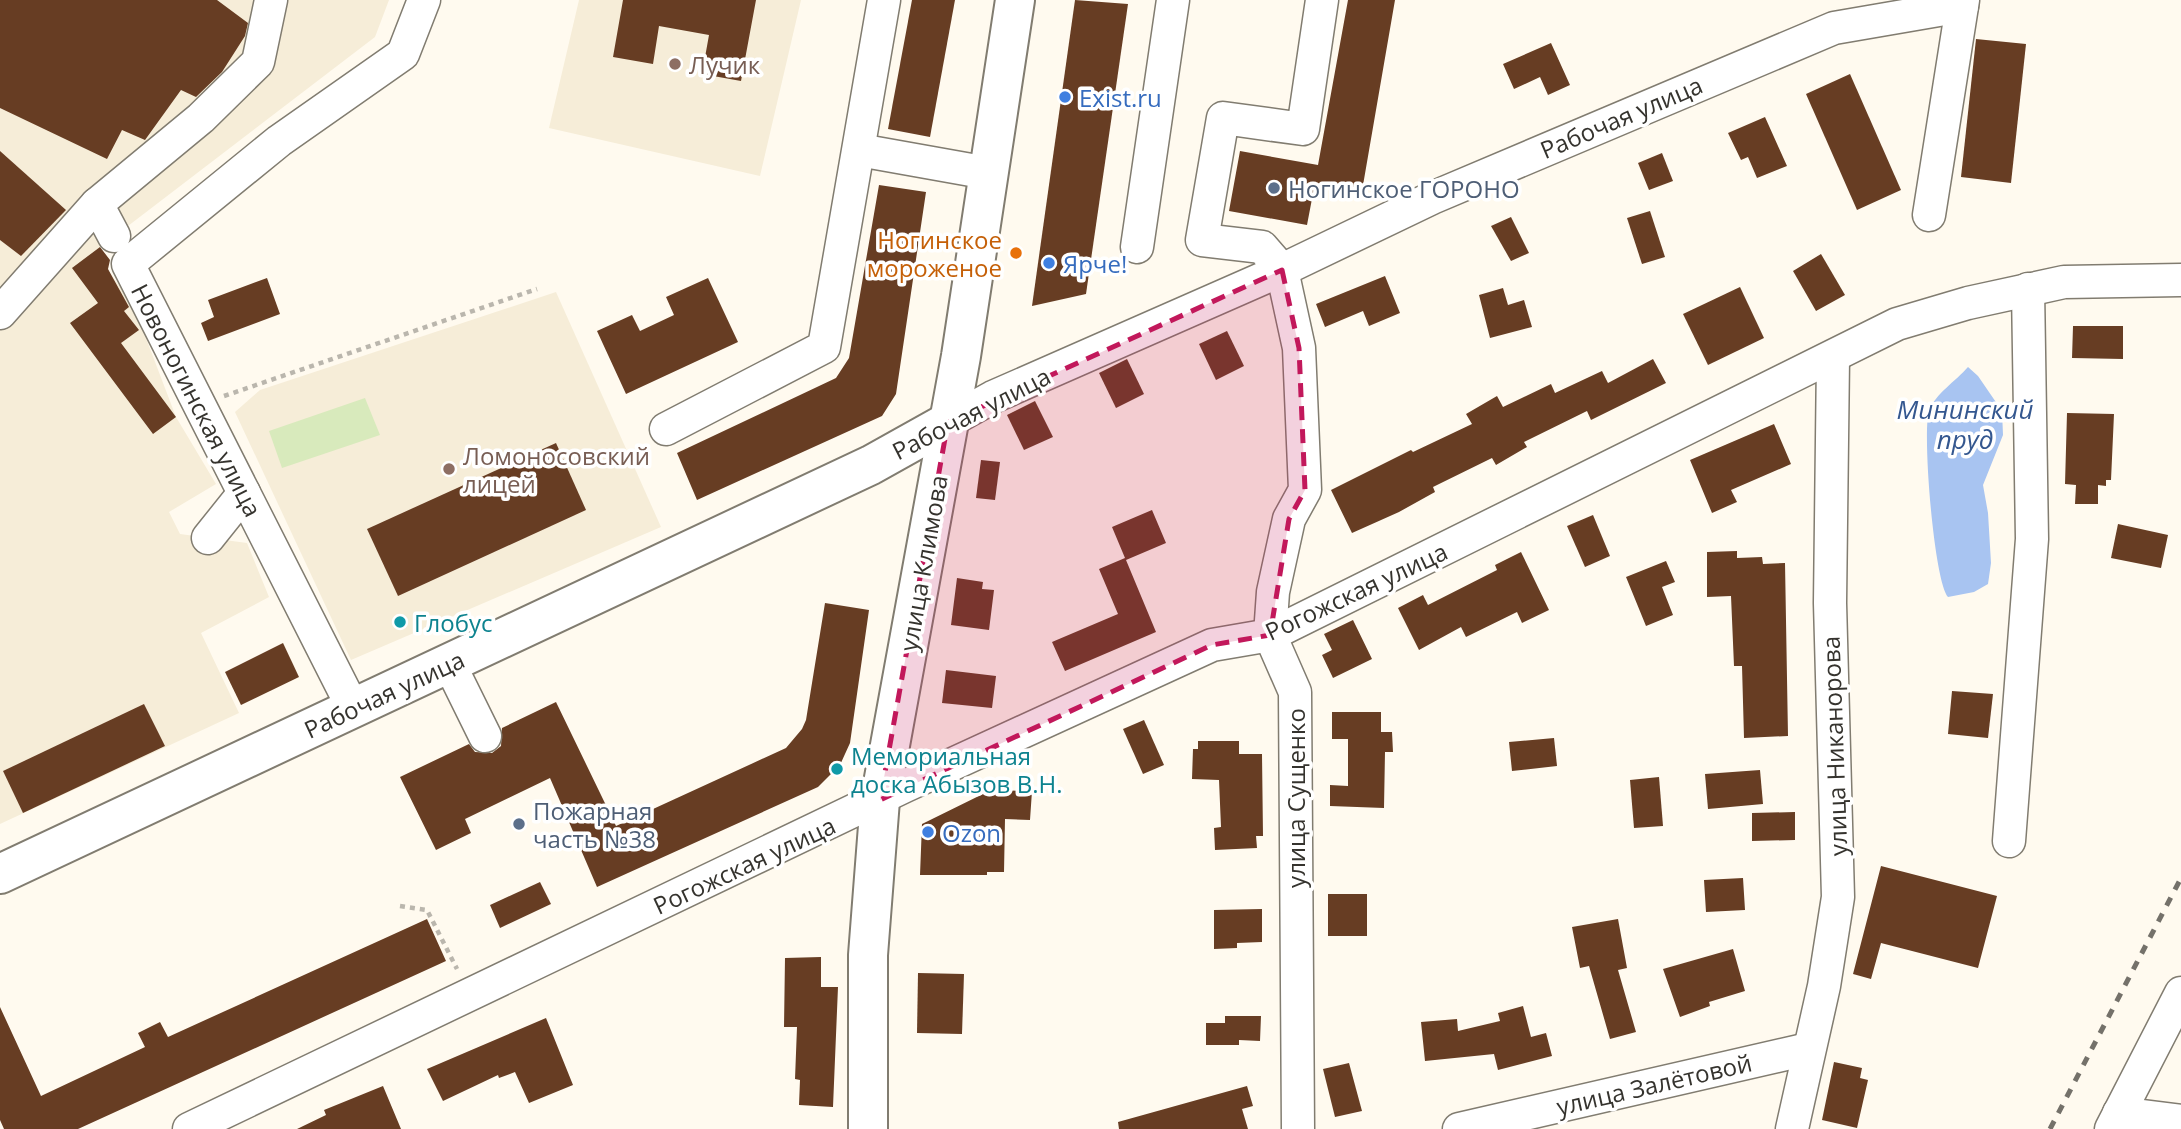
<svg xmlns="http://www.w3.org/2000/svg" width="2181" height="1129" font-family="'Open Sans',sans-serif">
  <rect width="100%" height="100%" fill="#fffaef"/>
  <g fill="#f6edd8">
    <path d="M 0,0 L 389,0 L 375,37 L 94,252 L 133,304 L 176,417 L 216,484 L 169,512 L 180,534 L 247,543 L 269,597 L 201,633 L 239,713 L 0,824 Z"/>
    <path d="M 579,0 L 801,0 L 760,176 L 549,128 Z"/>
    <path d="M 556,292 L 661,527 L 351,660 L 235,412 L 260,390 Z"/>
  </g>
  <path fill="#d8eabc" d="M 365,398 L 380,435 L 282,468 L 269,431 Z"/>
  <path fill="#a8c4f1" d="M 1968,367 L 1978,376 L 2002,411 L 2003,435 L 1983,485 L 1988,513 L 1991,563 L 1988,584 L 1974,592 L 1948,597 C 1934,581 1922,433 1929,411 C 1935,394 1956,381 1968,367 Z"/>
  <g fill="#673d23">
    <path d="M 0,0 L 217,0 L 248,23 L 245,36 L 222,72 L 196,97 L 181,90 L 145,140 L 122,130 L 107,159 L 0,108 Z"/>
    <path d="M 623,0 L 756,0 L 741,81 L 702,74 L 709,35 L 659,26 L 653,64 L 613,57 Z"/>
    <path d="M 912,0 L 955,0 L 930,137 L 888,129 Z"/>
    <path d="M 1075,0 L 1128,4 L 1086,294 L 1032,306 Z"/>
    <path d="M 1348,0 L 1395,0 L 1362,191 L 1315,183 L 1307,225 L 1229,211 L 1240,151 L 1318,165 Z"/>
    <path d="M 1976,39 L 2026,44 L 2011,183 L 1961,177 Z"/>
    <path d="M 1551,43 L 1570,85 L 1548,95 L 1540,77 L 1514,89 L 1503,64 Z"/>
    <path d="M 1850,74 L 1901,190 L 1857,210 L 1806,94 Z"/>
    <path d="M 1765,117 L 1787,166 L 1757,178 L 1748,157 L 1741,160 L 1728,133 Z"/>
    <path d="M 0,151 L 66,210 L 21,256 L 0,240 Z"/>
    <path d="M 1662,153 L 1673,181 L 1649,190 L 1638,163 Z"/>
    <path d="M 879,185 L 926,192 L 896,394 L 882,416 L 697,500 L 677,453 L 836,378 L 849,358 Z"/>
    <path d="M 1650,211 L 1665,257 L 1642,264 L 1627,218 Z"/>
    <path d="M 1511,217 L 1529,253 L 1511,261 L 1491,226 Z"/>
    <path d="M 100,247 L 110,260 L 108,269 L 129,307 L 124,311 L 139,330 L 121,343 L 176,417 L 153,434 L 70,323 L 98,303 L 72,268 Z"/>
    <path d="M 1821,254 L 1845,295 L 1816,311 L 1793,271 Z"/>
    <path d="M 1385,276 L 1400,313 L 1369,326 L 1363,311 L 1325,327 L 1316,304 Z"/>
    <path d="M 267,278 L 280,314 L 208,341 L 201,323 L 214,317 L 208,300 Z"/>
    <path d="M 708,278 L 738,342 L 626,394 L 597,331 L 632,315 L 640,331 L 674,315 L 666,297 Z"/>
    <path d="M 1740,287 L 1764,338 L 1708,365 L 1683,314 Z"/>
    <path d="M 1503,288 L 1508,305 L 1524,300 L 1532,327 L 1490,338 L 1479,295 Z"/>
    <path d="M 2073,326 L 2123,326 L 2123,359 L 2072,358 Z"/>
    <path d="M 1227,331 L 1244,366 L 1216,380 L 1199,344 Z"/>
    <path d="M 1127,359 L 1144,394 L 1116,408 L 1099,373 Z"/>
    <path d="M 1653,359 L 1666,383 L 1591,420 L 1587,411 L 1524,442 L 1527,447 L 1496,465 L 1492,458 L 1433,487 L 1435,492 L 1399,512 L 1352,533 L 1331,490 L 1411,450 L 1413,452 L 1472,424 L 1466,414 L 1497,396 L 1503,407 L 1551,384 L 1555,393 L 1602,371 L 1608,383 Z"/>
    <path d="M 1035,401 L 1053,437 L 1024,450 L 1007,415 Z"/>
    <path d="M 2067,413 L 2114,414 L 2111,480 L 2106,480 L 2106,486 L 2098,485 L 2098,504 L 2075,504 L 2076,485 L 2065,484 Z"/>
    <path d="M 1774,424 L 1791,464 L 1731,490 L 1737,502 L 1712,513 L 1690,460 Z"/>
    <path d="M 556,443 L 586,510 L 398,596 L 367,529 Z"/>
    <path d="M 981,460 L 1000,462 L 995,500 L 976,498 Z"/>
    <path d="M 1152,510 L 1166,543 L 1126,560 L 1156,632 L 1065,671 L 1052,642 L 1118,614 L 1099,569 L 1125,558 L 1112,527 Z"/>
    <path d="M 1593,515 L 1610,556 L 1585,567 L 1567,526 Z"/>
    <path d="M 2118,524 L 2168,535 L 2161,568 L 2111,558 Z"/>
    <path d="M 1737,551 L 1737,558 L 1762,557 L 1763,564 L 1785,563 L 1788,736 L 1744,738 L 1742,666 L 1734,666 L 1731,596 L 1707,597 L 1707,552 Z"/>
    <path d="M 1521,552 L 1549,610 L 1522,623 L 1517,612 L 1466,637 L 1461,627 L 1419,650 L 1398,608 L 1423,595 L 1428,605 L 1497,570 L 1495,565 Z"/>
    <path d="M 1666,561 L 1675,582 L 1662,587 L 1673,615 L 1646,626 L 1626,577 Z"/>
    <path d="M 957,578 L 983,582 L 982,589 L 994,590 L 989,630 L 951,625 Z"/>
    <path d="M 825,603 L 869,610 L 850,743 L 840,765 L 818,787 L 597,887 L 550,778 L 465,819 L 471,833 L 436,850 L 400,777 L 469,744 L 475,752 L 492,753 L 501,746 L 502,728 L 556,702 L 616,826 L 786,748 L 802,729 L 806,720 Z"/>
    <path d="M 1353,620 L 1372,659 L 1333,678 L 1322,655 L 1332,650 L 1324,634 Z"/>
    <path d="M 283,643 L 299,677 L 241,705 L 225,672 Z"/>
    <path d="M 946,670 L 996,676 L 992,708 L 942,703 Z"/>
    <path d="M 1952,691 L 1993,694 L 1988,738 L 1948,734 Z"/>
    <path d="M 144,704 L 165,746 L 23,813 L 3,771 Z"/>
    <path d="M 1332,712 L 1381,712 L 1381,732 L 1392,732 L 1393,752 L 1385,752 L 1384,808 L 1330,806 L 1330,785 L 1348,786 L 1348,739 L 1332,739 Z"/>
    <path d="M 1144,720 L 1164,765 L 1143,774 L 1123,729 Z"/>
    <path d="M 1554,738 L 1557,766 L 1512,771 L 1509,742 Z"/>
    <path d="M 1198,741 L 1239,741 L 1239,754 L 1262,754 L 1263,836 L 1256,836 L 1257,848 L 1215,850 L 1214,828 L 1221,827 L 1219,780 L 1192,779 L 1193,749 L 1198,749 Z"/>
    <path d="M 1760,770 L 1763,804 L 1708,809 L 1705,774 Z"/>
    <path d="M 1659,777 L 1663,826 L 1634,828 L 1630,780 Z"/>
    <path d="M 991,790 L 1032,791 L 1030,820 L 1005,819 L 1004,872 L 987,872 L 987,875 L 920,875 L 922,824 Z"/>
    <path d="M 1795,812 L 1795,840 L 1752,841 L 1752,813 Z"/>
    <path d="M 1881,866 L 1997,896 L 1978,968 L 1881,943 L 1871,979 L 1853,974 Z"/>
    <path d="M 1743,878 L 1745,910 L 1706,912 L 1704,880 Z"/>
    <path d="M 540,882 L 551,904 L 500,928 L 490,905 Z"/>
    <rect x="1328" y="894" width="39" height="42"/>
    <path d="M 1262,909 L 1262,942 L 1237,943 L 1237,948 L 1214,949 L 1214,910 Z"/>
    <path d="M 427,919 L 446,961 L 78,1129 L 4,1129 L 0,1120 L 0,1007 L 41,1096 L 145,1047 L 138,1033 L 160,1022 L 168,1037 Z"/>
    <path d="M 1618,919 L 1627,968 L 1618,970 L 1636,1032 L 1610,1039 L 1589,966 L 1580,968 L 1572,927 Z"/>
    <path d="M 1733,949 L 1745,991 L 1709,1002 L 1710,1006 L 1680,1017 L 1663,969 Z"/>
    <path d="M 821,957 L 821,987 L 838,987 L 833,1107 L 799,1105 L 800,1080 L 795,1079 L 797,1027 L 784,1027 L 785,958 Z"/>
    <path d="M 918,973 L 964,974 L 962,1034 L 917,1033 Z"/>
    <path d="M 1523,1006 L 1531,1037 L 1546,1033 L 1552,1056 L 1498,1070 L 1494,1054 L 1425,1061 L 1421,1022 L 1457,1019 L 1458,1031 L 1500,1021 L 1498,1013 Z"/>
    <path d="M 1225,1016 L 1261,1016 L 1260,1041 L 1239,1040 L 1239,1045 L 1206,1045 L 1206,1023 L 1225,1023 Z"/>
    <path d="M 546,1018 L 573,1085 L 529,1103 L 515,1072 L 499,1078 L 498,1075 L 443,1101 L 427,1069 Z"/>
    <path d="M 1834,1062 L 1862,1068 L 1860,1078 L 1868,1080 L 1857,1128 L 1822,1120 Z"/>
    <path d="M 1349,1063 L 1362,1111 L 1335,1117 L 1323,1069 Z"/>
    <path d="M 383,1086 L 401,1129 L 297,1129 L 326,1115 L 324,1110 Z"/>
    <path d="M 1247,1086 L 1253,1106 L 1242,1109 L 1248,1129 L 1119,1129 L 1118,1122 Z"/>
  </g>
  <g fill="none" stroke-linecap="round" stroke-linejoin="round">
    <g stroke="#817c70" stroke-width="35">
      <g id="minor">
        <path d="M 859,150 L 988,173"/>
        <path d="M 1929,215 L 1963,0"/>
        <path d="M 114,236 L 97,204 L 201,118 L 258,62 L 271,0"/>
        <path d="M 1137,247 L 1173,0"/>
        <path d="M 0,313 L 97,204"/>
        <path d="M 948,422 L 993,397 L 1282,270 L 1432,198 L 1834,28 L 1962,6"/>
        <path d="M 666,429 L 824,347 L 884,0"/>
        <path d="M 208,538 L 244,493"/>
        <path d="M 449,663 L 485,736"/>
        <path d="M 353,708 L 128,264 L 279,141 L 403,54 L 424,0"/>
        <path d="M 2009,841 L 2032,539 L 2028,289"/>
        <path d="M 2119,1113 L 2181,1121"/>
        <path d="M 189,1129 L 905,786 L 1212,645 L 1270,635 L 1897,324 L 1968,303 L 2064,282 L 2181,280"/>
        <path d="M 1298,1129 L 1295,692 L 1270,635 L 1273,592 L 1289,519 L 1305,490 L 1299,348 L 1282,270 L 1262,247 L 1202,240 L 1223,118 L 1303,129 L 1322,0"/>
        <path d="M 1459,1129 L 1808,1049"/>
        <path d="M 1792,1129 L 1824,986 L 1838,897 L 1830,603 L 1833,358"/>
        <path d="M 2111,1129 L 2181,993"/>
      </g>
    </g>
    <g stroke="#817c70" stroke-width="42">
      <g id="major">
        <path d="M 0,874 L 871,465 L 948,422"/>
        <path d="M 868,1129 L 868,955 L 880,800 L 961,356 L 1015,0"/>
      </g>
    </g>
    <g stroke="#bab6ad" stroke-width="4.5" stroke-dasharray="5 5" stroke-linecap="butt">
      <path d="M 224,396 L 537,289"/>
      <path d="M 400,906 L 427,910 L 457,969"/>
    </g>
    <use href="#minor" stroke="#fff" stroke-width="32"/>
    <use href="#major" stroke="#fff" stroke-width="38"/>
    <path stroke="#74716a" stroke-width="5" stroke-dasharray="9 9" stroke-linecap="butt" d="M 2050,1129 L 2181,878"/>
  </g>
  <path fill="#c2185b" fill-opacity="0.2" stroke="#c2185b" stroke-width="5" stroke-dasharray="14 9" stroke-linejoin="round" d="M 1282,270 L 1299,348 L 1305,490 L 1289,519 L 1270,635 L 1212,645 L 880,800 L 948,422 Z"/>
  <g fill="#8d6e63" stroke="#fff" stroke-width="2.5">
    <circle cx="675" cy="64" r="7"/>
    <circle cx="449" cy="469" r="7"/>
  </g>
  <g fill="#3f7fe0" stroke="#fff" stroke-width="2.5">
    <circle cx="1065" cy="97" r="7"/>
    <circle cx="1049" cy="263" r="7"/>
    <circle cx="928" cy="832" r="7"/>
  </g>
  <g fill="#5c6f8a" stroke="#fff" stroke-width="2.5">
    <circle cx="1274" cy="188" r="7"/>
    <circle cx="519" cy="824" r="7"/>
  </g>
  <circle fill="#e8710a" stroke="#fff" stroke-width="2.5" cx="1016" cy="253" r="7"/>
  <g fill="#0f9aa8" stroke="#fff" stroke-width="2.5">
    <circle cx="400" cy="622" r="7"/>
    <circle cx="837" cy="769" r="7"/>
  </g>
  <g text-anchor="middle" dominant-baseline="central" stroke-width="7" stroke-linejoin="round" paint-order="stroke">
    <g font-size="24" fill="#785e54" stroke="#fff" text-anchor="start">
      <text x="689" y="64">Лучик</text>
      <text x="463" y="455">Ломоносовский<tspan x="463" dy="28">лицей</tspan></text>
    </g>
    <g font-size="24" fill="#366cbe" stroke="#fff" text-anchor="start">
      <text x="1079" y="97">Exist.ru</text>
      <text x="1063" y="263">Ярче!</text>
      <text x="942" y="832">Ozon</text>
    </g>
    <g font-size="24" fill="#35332e" stroke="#fff">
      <text transform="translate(1621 117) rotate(-23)">Рабочая улица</text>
      <text transform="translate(197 400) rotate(63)">Новоногинская улица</text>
      <text transform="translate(971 413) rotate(-27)">Рабочая улица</text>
      <text transform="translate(923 563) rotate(-80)">улица Климова</text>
      <text transform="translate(1356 591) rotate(-25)">Рогожская улица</text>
      <text transform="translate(384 694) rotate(-25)">Рабочая улица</text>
      <text transform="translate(1834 746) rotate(-92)">улица Никанорова</text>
      <text transform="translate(1295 798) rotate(-90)">улица Сущенко</text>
      <text transform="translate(744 865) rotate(-25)">Рогожская улица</text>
      <text transform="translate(1654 1084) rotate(-13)">улица Залётовой</text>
    </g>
    <g font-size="24" fill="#4e5e75" stroke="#fff" text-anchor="start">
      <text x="1288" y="188">Ногинское ГОРОНО</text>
      <text x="533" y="810">Пожарная<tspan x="533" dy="28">часть №38</tspan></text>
    </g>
    <g font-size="24" fill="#c56008" stroke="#fff" text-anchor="end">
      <text x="1002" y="239">Ногинское<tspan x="1002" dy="28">мороженое</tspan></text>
    </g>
    <g font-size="24" fill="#0d838f" stroke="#fff" text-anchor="start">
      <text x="414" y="622">Глобус</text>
      <text x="851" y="755">Мемориальная<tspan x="851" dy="28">доска Абызов В.Н.</tspan></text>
    </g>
    <g font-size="26" font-style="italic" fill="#34578f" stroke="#fff">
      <text x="1965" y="409">Мининский<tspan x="1965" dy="30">пруд</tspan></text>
    </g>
  </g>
</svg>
